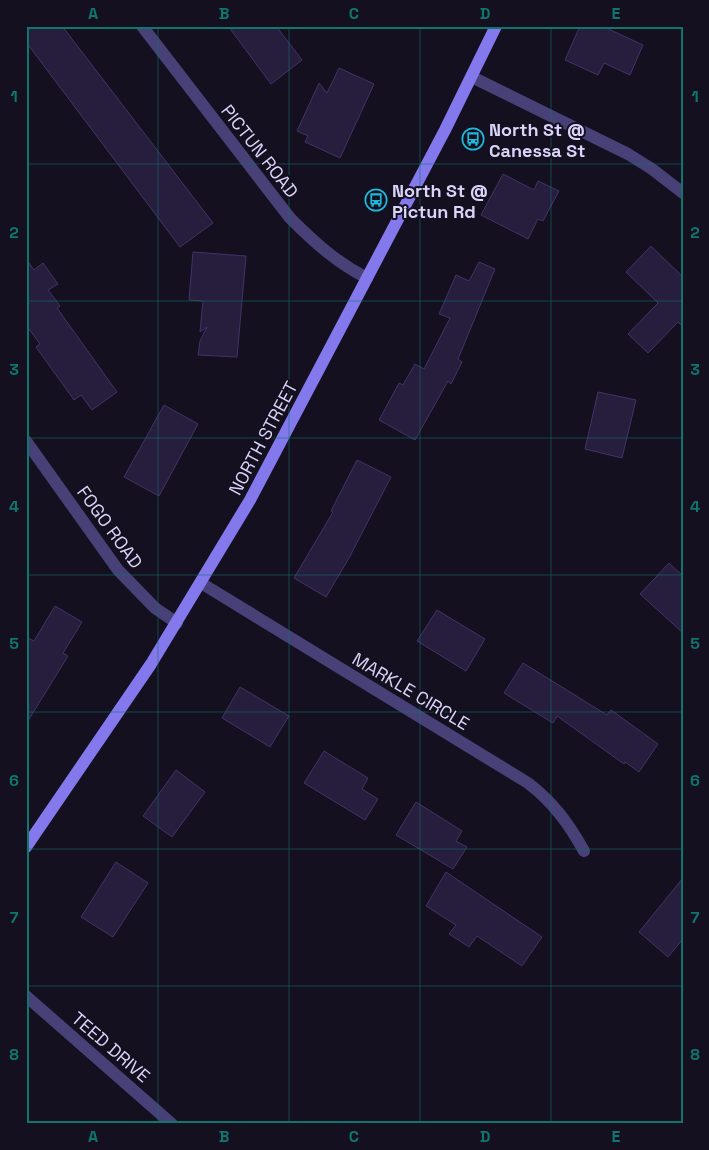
<svg xmlns="http://www.w3.org/2000/svg" width="709" height="1150" font-family="'Space Grotesk',sans-serif">
  <rect width="100%" height="100%" fill="#141020"/>
  <g fill="#271e3e" stroke="#423367">
    <path d="M 26,26 L 62,26 L 213,223 L 180,247 L 26,42 Z"/>
    <path d="M 228,26 L 276,26 L 302,60 L 271,84 Z"/>
    <path d="M 580,26 L 602,26 L 643,45 L 630,75 L 604,63 L 598,75 L 565,60 Z"/>
    <path d="M 339,68 L 374,84 L 340,158 L 305,142 L 308,136 L 297,131 L 319,83 L 327,93 Z"/>
    <path d="M 503,174 L 534,190 L 538,181 L 559,191 L 543,221 L 538,219 L 528,239 L 481,215 Z"/>
    <path d="M 651,246 L 683,277 L 683,327 L 678,322 L 648,353 L 628,334 L 658,303 L 626,272 Z"/>
    <path d="M 193,252 L 246,256 L 237,357 L 198,355 L 200,341 L 207,327 L 200,332 L 203,301 L 189,300 Z"/>
    <path d="M 26,259 L 34,270 L 43,263 L 58,284 L 48,290 L 60,306 L 57,308 L 117,392 L 92,410 L 81,395 L 74,400 L 36,347 L 40,344 L 26,325 Z"/>
    <path d="M 479,262 L 495,269 L 458,359 L 462,362 L 451,384 L 448,381 L 415,440 L 379,420 L 399,383 L 403,385 L 415,364 L 424,369 L 450,318 L 439,314 L 456,275 L 469,281 Z"/>
    <path d="M 598,392 L 636,400 L 622,458 L 585,449 Z"/>
    <path d="M 164,405 L 198,424 L 159,496 L 124,477 Z"/>
    <path d="M 357,460 L 391,477 L 349,558 L 326,597 L 294,578 L 333,512 L 331,511 Z"/>
    <path d="M 669,563 L 683,576 L 683,633 L 640,594 Z"/>
    <path d="M 55,606 L 82,622 L 63,653 L 68,656 L 26,724 L 26,637 L 34,641 Z"/>
    <path d="M 437,610 L 485,639 L 466,671 L 417,641 Z"/>
    <path d="M 523,663 L 607,715 L 611,710 L 658,744 L 639,772 L 625,762 L 624,764 L 557,716 L 553,723 L 504,693 Z"/>
    <path d="M 240,687 L 289,716 L 270,747 L 222,718 Z"/>
    <path d="M 324,751 L 368,778 L 362,789 L 378,799 L 365,820 L 304,783 Z"/>
    <path d="M 176,770 L 205,792 L 172,837 L 143,816 Z"/>
    <path d="M 416,802 L 462,831 L 456,841 L 467,847 L 453,869 L 396,835 Z"/>
    <path d="M 116,862 L 148,883 L 113,937 L 81,917 Z"/>
    <path d="M 446,872 L 542,937 L 522,966 L 477,936 L 469,947 L 449,934 L 456,925 L 426,906 Z"/>
    <path d="M 683,878 L 683,939 L 668,957 L 639,932 Z"/>
  </g>
  <g fill="none" stroke-linecap="round" stroke-linejoin="round">
    <g stroke="#474178" stroke-width="12">
      <path d="M 142,26 L 290,218 C 314,242 337,263 367,278"/>
      <path d="M 472,77 L 628,154 L 652,169 L 683,193"/>
      <path d="M 26,441 L 118,570 L 155,608 L 177,623"/>
      <path d="M 201,583 L 528,783 C 553,802 569,824 584,851"/>
      <path d="M 26,996 L 172,1124"/>
    </g>
    <path stroke="#8478ed" stroke-width="12" d="M 26,847 L 151,664 L 250,500 L 445,130 L 496,26"/>
  </g>
  <path fill="none" stroke="#0f766e" stroke-width="1" stroke-opacity="0.55" d="M 158,26 L 158,1124M 289,26 L 289,1124M 420,26 L 420,1124M 551,26 L 551,1124M 26,164 L 683,164M 26,301 L 683,301M 26,438 L 683,438M 26,575 L 683,575M 26,712 L 683,712M 26,849 L 683,849M 26,986 L 683,986"/>
  <defs>
    <g id="bus-ring" transform="scale(1.125)"><circle r="9.5" fill="#141020" stroke="#1ebadc" stroke-width="1.5"/><path d="M-5-6H5V4H4V6H2V4H-2V6H-4V4H-5ZM-3.5-4V0h7V-4ZM-3.5 1.2v1.5H-2V1.2ZM2 1.2v1.5H3.5V1.2Z" fill="#1ebadc"/></g>
  </defs>
  <g fill-rule="evenodd">
    <use href="#bus-ring" x="473" y="139"/>
    <use href="#bus-ring" x="376" y="200"/>
  </g>
  <g text-anchor="middle" dominant-baseline="central" stroke-width="4" stroke-linejoin="round" paint-order="stroke">
    <g font-size="18" font-weight="bold" fill="#dbd4f9" stroke="#141020" text-anchor="start">
      <text x="489" y="129">North St @<tspan x="489" dy="21">Canessa St</tspan></text>
      <text x="392" y="190">North St @<tspan x="392" dy="21">Pictun Rd</tspan></text>
    </g>
    <g font-size="18" fill="#dbd4f9" stroke="#141020">
      <text transform="translate(260 151) rotate(52)">PICTUN ROAD</text>
      <text transform="translate(263 438) rotate(-62)">NORTH STREET</text>
      <text transform="translate(110 527) rotate(54)">FOGO ROAD</text>
      <text transform="translate(411 691) rotate(31)">MARKLE CIRCLE</text>
      <text transform="translate(111 1047) rotate(41)">TEED DRIVE</text>
    </g>
  </g>
  <rect width="709" height="1150" fill="none" stroke="#141020" stroke-width="55"/>
  <rect x="28" y="28" width="654" height="1094" fill="none" stroke="#0f766e" stroke-width="2"/>
  <g font-size="16" text-anchor="middle" font-weight="bold" fill="#0f766e">
    <text x="93" y="19">A</text>
    <text x="224" y="19">B</text>
    <text x="354" y="19">C</text>
    <text x="485" y="19">D</text>
    <text x="616" y="19">E</text>
    <text x="14" y="102">1</text>
    <text x="695" y="102">1</text>
    <text x="14" y="238">2</text>
    <text x="695" y="238">2</text>
    <text x="14" y="375">3</text>
    <text x="695" y="375">3</text>
    <text x="14" y="512">4</text>
    <text x="695" y="512">4</text>
    <text x="14" y="649">5</text>
    <text x="695" y="649">5</text>
    <text x="14" y="786">6</text>
    <text x="695" y="786">6</text>
    <text x="14" y="923">7</text>
    <text x="695" y="923">7</text>
    <text x="14" y="1060">8</text>
    <text x="695" y="1060">8</text>
    <text x="93" y="1142">A</text>
    <text x="224" y="1142">B</text>
    <text x="354" y="1142">C</text>
    <text x="485" y="1142">D</text>
    <text x="616" y="1142">E</text>
  </g>
</svg>
